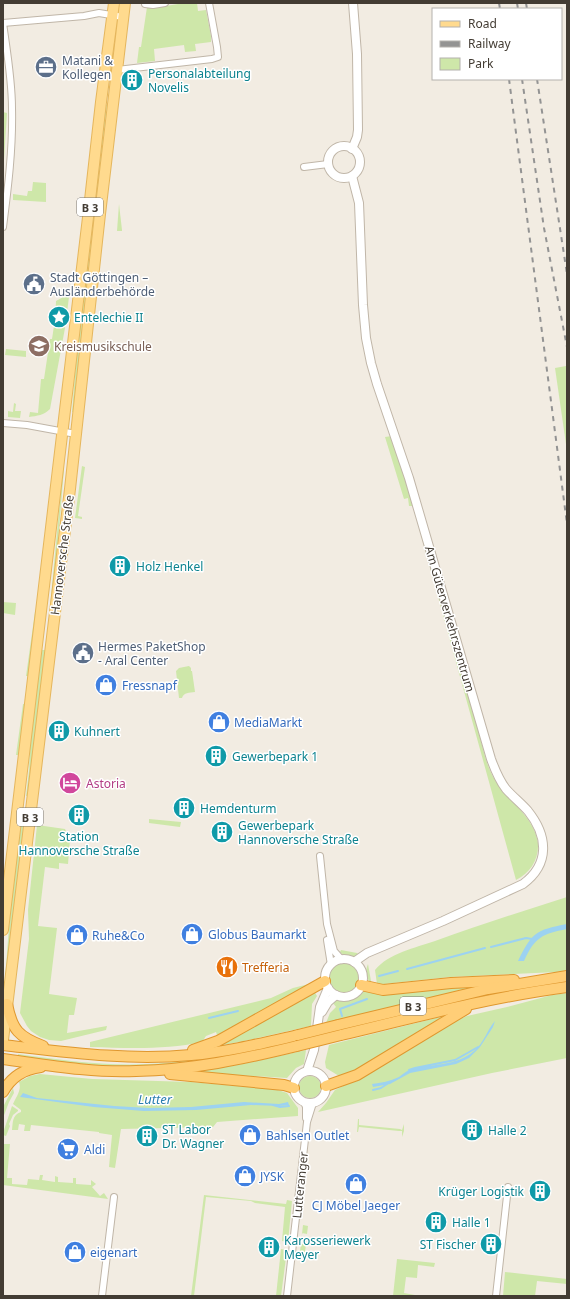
<svg xmlns="http://www.w3.org/2000/svg" width="570" height="1299" font-family="'Noto Sans',sans-serif">
  <rect width="100%" height="100%" fill="#f2ece2"/>
  <g fill="#cee7a9">
    <path d="M 184,3 L 197,3 L 198,11 L 206,10 L 211,36 L 211,42 L 195,44 L 196,51 L 185,52 L 184,45 L 154,49 L 155,61 L 137,63 L 139,47 L 141,47 L 147,7 L 154,8 Z"/>
    <path d="M 105,104 L 107,105 L 74,412 L 72,412 L 76,362 Z"/>
    <path d="M 3,112 L 7,113 L 3,175 Z"/>
    <path d="M 33,182 L 46,183 L 46,202 L 13,200 L 13,194 L 27,196 L 28,191 L 32,191 Z"/>
    <path d="M 119,204 L 122,230 L 122,231 L 117,231 Z"/>
    <path d="M 65,296 L 69,297 L 65,328 L 50,409 C 44,415 37,416 29,417 L 30,412 L 38,413 L 41,379 L 44,379 L 50,339 L 52,339 L 54,326 L 55,324 L 56,301 Z"/>
    <path d="M 6,349 L 26,351 L 26,357 L 5,355 Z"/>
    <path d="M 566,366 L 567,369 L 567,451 L 555,368 Z"/>
    <path d="M 14,403 L 16,404 L 15,411 L 21,411 L 20,418 L 8,417 L 8,411 L 13,412 Z"/>
    <path d="M 392,436 C 415,510 438,585 459,660 C 466,683 472,707 478,730 C 482,743 484,756 489,768 C 500,797 534,813 538,843 C 539,860 530,873 516,880 L 413,506 L 409,506 L 408,498 L 404,499 L 385,437 Z"/>
    <path d="M 82,466 L 85,467 L 78,516 L 82,517 L 82,519 L 75,518 Z"/>
    <path d="M 63,469 L 64,469 C 60,515 57,561 51,607 L 50,607 Z"/>
    <path d="M 3,602 L 16,603 L 15,615 L 3,613 Z"/>
    <path d="M 35,612 L 36,612 L 29,676 L 26,676 Z"/>
    <path d="M 41,650 L 46,650 L 28,796 L 26,796 L 29,770 L 31,727 Z"/>
    <path d="M 189,666 L 191,668 L 191,671 L 192,671 L 195,692 C 189,693 184,692 182,698 L 179,698 L 176,671 L 179,668 Z"/>
    <path d="M 23,704 L 26,704 L 19,755 L 16,755 Z"/>
    <path d="M 20,819 L 25,822 L 3,1011 C 3,991 6,972 7,953 C 10,908 15,863 20,819 Z"/>
    <path d="M 149,819 L 181,822 L 180,827 L 149,823 Z"/>
    <path d="M 37,825 L 65,829 L 70,840 L 68,864 L 59,863 L 59,869 L 45,867 L 38,926 L 57,928 L 49,994 L 77,998 L 74,1015 L 69,1015 L 67,1033 L 107,1026 L 106,1030 L 61,1041 L 49,1040 L 40,1037 L 31,1031 L 27,1026 L 20,1013 L 29,939 L 28,910 Z"/>
    <path d="M 567,897 L 567,970 L 557,972 L 450,977 L 384,984 L 377,984 L 375,970 C 389,953 415,948 435,941 C 479,925 523,911 567,897 Z"/>
    <path d="M 341,950 L 357,953 L 359,955 C 351,959 346,957 340,952 Z"/>
    <circle cx="344" cy="978" r="15"/>
    <path d="M 368,964 L 371,981 L 371,983 C 365,977 365,972 368,964 Z"/>
    <path d="M 309,984 L 311,985 L 217,1035 L 216,1032 L 206,1036 L 202,1042 C 166,1050 127,1048 90,1047 L 90,1042 L 271,998 L 293,988 Z"/>
    <path d="M 481,986 L 337,1020 L 326,1023 L 330,1013 L 336,1007 L 333,1003 C 343,995 352,1004 363,990 L 404,992 Z"/>
    <path d="M 314,991 L 317,996 L 312,1004 L 311,1026 L 249,1040 L 213,1047 Z"/>
    <path d="M 567,993 L 567,1058 L 492,1073 L 318,1112 L 326,1103 L 335,1090 L 361,1077 L 453,1022 L 467,1016 L 507,1007 L 552,995 Z"/>
    <path d="M 444,1016 L 353,1072 L 339,1076 L 326,1068 L 325,1062 L 329,1045 Z"/>
    <path d="M 306,1050 L 304,1064 L 296,1068 L 287,1078 L 201,1073 L 201,1071 L 242,1064 Z"/>
    <path d="M 241,1052 L 241,1054 C 201,1061 159,1069 118,1067 C 84,1066 51,1061 18,1057 L 18,1054 C 61,1060 103,1066 147,1064 C 178,1063 210,1057 241,1052 Z"/>
    <path d="M 40,1074 L 92,1079 L 191,1082 L 275,1089 L 287,1093 L 298,1108 L 298,1116 L 217,1122 L 213,1127 L 121,1129 L 115,1168 L 109,1167 L 112,1135 L 99,1133 L 99,1132 L 31,1125 L 30,1131 L 24,1131 L 25,1125 L 19,1124 L 18,1130 L 12,1130 C 13,1122 12,1115 21,1112 L 21,1110 L 13,1104 C 16,1097 22,1090 19,1082 L 30,1076 Z"/>
    <circle cx="310" cy="1087" r="11"/>
    <path d="M 13,1088 L 14,1093 L 9,1102 L 3,1118 L 4,1105 Z"/>
    <path d="M 12,1106 L 18,1110 L 18,1111 L 13,1115 L 9,1124 L 10,1126 L 6,1136 L 3,1135 L 3,1133 Z"/>
    <path d="M 358,1119 L 359,1119 L 359,1125 L 400,1129 L 402,1130 L 404,1124 L 404,1131 L 402,1137 L 402,1131 L 399,1131 L 359,1127 L 358,1132 L 357,1132 Z"/>
    <path d="M 3,1144 L 10,1144 L 7,1178 L 12,1178 L 12,1184 L 27,1185 L 28,1179 L 39,1180 L 40,1175 L 43,1175 L 42,1180 L 55,1182 L 55,1176 L 58,1177 L 58,1182 L 73,1183 L 73,1178 L 76,1178 L 76,1184 L 91,1185 L 91,1180 L 96,1184 L 92,1187 L 100,1196 L 104,1193 L 108,1199 L 3,1185 Z"/>
    <path d="M 204,1195 L 286,1204 L 287,1200 L 292,1201 L 288,1242 L 282,1241 L 285,1207 L 255,1203 L 251,1201 L 206,1197 L 194,1296 L 191,1296 Z"/>
    <path d="M 303,1225 L 308,1226 L 307,1234 L 302,1233 L 301,1244 L 306,1244 L 305,1252 L 300,1252 Z"/>
    <path d="M 281,1249 L 287,1250 L 281,1296 L 276,1296 Z"/>
    <path d="M 397,1259 L 435,1263 L 434,1267 L 418,1265 L 417,1278 L 406,1277 L 404,1293 L 415,1295 L 415,1296 L 393,1296 Z"/>
    <path d="M 505,1272 L 567,1279 L 567,1284 L 537,1281 L 535,1296 L 503,1296 Z"/>
  </g>
  <g fill="#9cd2f1">
    <path d="M 567,924 L 567,929 C 542,934 535,937 524,961 L 518,961 C 532,933 535,930 567,924 Z"/>
    <path d="M 495,1021 L 493,1027 L 480,1047 L 469,1058 L 456,1064 L 410,1073 L 390,1084 L 373,1087 L 372,1084 C 381,1083 390,1081 399,1077 C 402,1075 405,1072 409,1070 C 431,1063 456,1067 474,1051 C 484,1043 487,1030 495,1021 Z"/>
    <path d="M 23,1093 L 37,1098 L 114,1106 L 149,1108 L 191,1107 L 244,1102 L 279,1104 L 288,1102 L 289,1105 L 279,1106 L 251,1105 L 196,1110 L 144,1111 L 94,1107 L 20,1097 Z"/>
  </g>
  <g fill="none" stroke-linecap="round" stroke-linejoin="round">
    <g stroke="#9cd2f1" stroke-width="2">
      <path d="M 491,947 L 526,938 L 532,939"/>
      <path d="M 407,969 L 485,948"/>
      <path d="M 379,976 L 398,971"/>
      <path d="M 342,1016 L 340,1009 L 367,999"/>
      <path d="M 209,1018 L 238,1011"/>
      <path d="M 409,1070 L 415,1068 L 455,1060 L 478,1047"/>
      <path d="M 373,1090 L 381,1088 L 387,1084"/>
      <path d="M 273,1105 L 280,1107 L 289,1106"/>
    </g>
    <g stroke="#c0b6a8" stroke-width="8">
      <g id="minor">
        <path d="M 145,4 L 153,5 L 165,3"/>
        <path d="M 3,23 C 7,52 12,80 12,108 C 13,148 8,188 3,227"/>
        <path d="M 3,23 L 84,16 L 99,13 L 123,17"/>
        <path d="M 117,70 L 212,59 L 218,57 L 217,47 L 209,3"/>
        <path d="M 304,167 L 328,164"/>
        <path d="M 3,423 L 27,425 L 76,434"/>
        <path d="M 320,856 L 327,924 L 334,951 L 342,960"/>
        <path d="M 327,940 L 331,965"/>
        <path d="M 304,1102 L 306,1107 L 306,1118"/>
        <path d="M 102,1296 L 114,1197"/>
        <path d="M 287,1296 L 307,1122 L 313,1103"/>
        <path d="M 496,1296 L 508,1187"/>
      </g>
    </g>
    <g stroke="#c0b6a8" stroke-width="10">
      <g id="tertiary">
        <circle cx="344" cy="162" r="16"/>
        <path d="M 352,149 L 357,137 L 358,130 L 357,54 L 353,3"/>
        <path d="M 352,176 L 359,203 L 363,305 L 366,338 L 371,363 L 377,384 L 409,478 L 491,759 C 495,770 499,780 506,789 C 513,797 521,803 528,811 C 548,836 550,864 523,884 L 443,921 L 367,953 L 354,962"/>
        <circle cx="344" cy="978" r="19"/>
        <path d="M 322,1012 L 328,1002 L 336,995"/>
        <path d="M 307,1071 L 314,1050 L 320,1007 L 328,988"/>
        <circle cx="310" cy="1087" r="16"/>
      </g>
    </g>
    <g stroke="#e5b65d" stroke-width="12">
      <g id="primary">
        <path d="M 3,930 L 89,209 L 101,102 L 114,3"/>
        <path d="M 3,1040 L 70,489 L 100,214 L 125,3"/>
      </g>
    </g>
    <g stroke="#df972e" stroke-width="12">
      <g id="trunk">
        <path d="M 361,985 L 383,990 L 451,983 L 514,980"/>
        <path d="M 7,1004 C 12,1030 19,1037 43,1046"/>
        <path d="M 338,1025 L 488,989 L 567,976"/>
        <path d="M 341,1035 C 416,1017 491,997 567,987"/>
        <path d="M 3,1045 C 65,1052 128,1061 191,1055 C 227,1052 263,1043 298,1035"/>
        <path d="M 193,1050 L 218,1041 L 325,981"/>
        <path d="M 3,1059 C 47,1065 92,1073 136,1071 C 191,1070 244,1059 297,1046"/>
        <path d="M 170,1074 L 284,1085 L 294,1088"/>
        <path d="M 326,1086 L 357,1075 L 466,1009"/>
        <path d="M 3,1092 C 11,1077 24,1069 41,1067"/>
      </g>
    </g>
    <use href="#minor" stroke="#fff" stroke-width="6"/>
    <use href="#tertiary" stroke="#fff" stroke-width="8"/>
    <use href="#primary" stroke="#ffda8e" stroke-width="10"/>
    <use href="#trunk" stroke="#ffce77" stroke-width="10"/>
    <g stroke="#939393" stroke-width="2" stroke-dasharray="5 5" stroke-linecap="butt">
      <path d="M 499,3 L 500,9"/>
      <path d="M 517,3 L 518,9"/>
      <path d="M 526,3 L 527,9"/>
      <path d="M 509,79 L 567,524"/>
      <path d="M 522,79 L 544,228 L 567,347"/>
      <path d="M 537,79 L 567,274"/>
    </g>
    <g stroke="#df972e" stroke-width="12" stroke-linecap="butt">
      <g id="trunk-bridge">
        <path d="M 298,1035 L 338,1025"/>
        <path d="M 297,1046 L 341,1035"/>
      </g>
    </g>
    <use href="#trunk-bridge" stroke="#ffce77" stroke-width="10"/>
  </g>
  <defs>
    <g id="office-disc" transform="scale(1.15)"><circle r="9.5" fill="#5c6f8a" stroke="#fff"/><path d="M-6-3h4V-5.5h4V-3h4V5H-6ZM-1-4.5V-3h2v-1.5ZM-6 0V1H6V0Z" fill="#fff"/></g>
    <g id="building-disc" transform="scale(1.15)"><circle r="9.5" fill="#0f9aa8" stroke="#fff"/><path d="M-4-6H4V6H1V3H-1V6H-4ZM-2.5-4.3h1.7v1.8h-1.7ZM.8-4.3h1.7v1.8H.8ZM-2.5-1h1.7V.8h-1.7ZM.8-1h1.7V.8H.8Z" fill="#fff"/></g>
    <g id="civic-disc" transform="scale(1.15)"><circle r="9.5" fill="#5c6f8a" stroke="#fff"/><path d="M-.6-6.5H3V-4.5H.6V-3L4-1V1h2V6H-6V1h2V-1L-.6-3ZM-1.2 2.5V6h2.4V2.5Z" fill="#fff"/></g>
    <g id="sight-disc" transform="scale(1.15)"><circle r="9.5" fill="#0f9aa8" stroke="#fff"/><path d="M0-6L1.8-2.2L6-1.7L2.9 1.2L3.7 5.4L0 3.3L-3.7 5.4L-2.9 1.2L-6-1.7L-1.8-2.2Z" fill="#fff"/></g>
    <g id="university-disc" transform="scale(1.15)"><circle r="9.5" fill="#8d6e63" stroke="#fff"/><path d="M0-5L7-2L0 1L-7-2ZM-4 1L0 2.5L4 1V4Q0 6-4 4Z" fill="#fff"/></g>
    <g id="shop-disc" transform="scale(1.15)"><circle r="9.5" fill="#3f7fe0" stroke="#fff"/><path d="M-5-2.5h2.3a2.7 3.5 0 0 1 5.4 0H5L5.5 6h-11ZM-1.5-2.5h3a1.5 2.3 0 0 0-3 0Z" fill="#fff"/></g>
    <g id="hotel-disc" transform="scale(1.15)"><circle r="9.5" fill="#d1479c" stroke="#fff"/><path d="M-6-4.5h1.5V1H6V5H4.5V3h-9V5H-6ZM-4 0a1.8 1.8 0 1 1 3.6 0ZM.5 0V-2.5h3Q6-2.5 6 0Z" fill="#fff"/></g>
    <g id="restaurant-disc" transform="scale(1.15)"><circle r="9.5" fill="#e8710a" stroke="#fff"/><path d="M-5-6h1v4h1v-4h1v4h1v-4h1v5L-1.5 .5V6h-2V.5L-5-1ZM5-6V6H3V1.5H1.5Q1.5-4 5-6Z" fill="#fff"/></g>
    <g id="supermarket-disc" transform="scale(1.15)"><circle r="9.5" fill="#3f7fe0" stroke="#fff"/><path d="M-6-5.5h2.5l.6 2H6L4.5 2H-2.5L-4.4-4H-6ZM-1.5 3.2a1.3 1.3 0 1 0 .1 0ZM3 3.2a1.3 1.3 0 1 0 .1 0Z" fill="#fff"/></g>
  </defs>
  <g fill-rule="evenodd">
    <use href="#office-disc" x="46" y="67"/>
    <use href="#building-disc" x="132" y="80"/>
    <use href="#civic-disc" x="34" y="284"/>
    <use href="#sight-disc" x="59" y="317"/>
    <use href="#university-disc" x="39" y="346"/>
    <use href="#building-disc" x="120" y="566"/>
    <use href="#civic-disc" x="83" y="653"/>
    <use href="#shop-disc" x="106" y="685"/>
    <use href="#shop-disc" x="219" y="722"/>
    <use href="#building-disc" x="59" y="731"/>
    <use href="#building-disc" x="216" y="756"/>
    <use href="#hotel-disc" x="70" y="783"/>
    <use href="#building-disc" x="184" y="808"/>
    <use href="#building-disc" x="79" y="815"/>
    <use href="#building-disc" x="222" y="832"/>
    <use href="#shop-disc" x="192" y="934"/>
    <use href="#shop-disc" x="77" y="935"/>
    <use href="#restaurant-disc" x="227" y="967"/>
    <use href="#building-disc" x="472" y="1130"/>
    <use href="#shop-disc" x="250" y="1135"/>
    <use href="#building-disc" x="147" y="1136"/>
    <use href="#supermarket-disc" x="68" y="1149"/>
    <use href="#shop-disc" x="245" y="1176"/>
    <use href="#shop-disc" x="356" y="1184"/>
    <use href="#building-disc" x="540" y="1191"/>
    <use href="#building-disc" x="436" y="1222"/>
    <use href="#building-disc" x="491" y="1244"/>
    <use href="#building-disc" x="269" y="1247"/>
    <use href="#shop-disc" x="75" y="1252"/>
  </g>
  <g text-anchor="middle" dominant-baseline="central" stroke-width="3" stroke-linejoin="round" paint-order="stroke">
    <g fill="#fff" stroke="#7b7670" stroke-width="1">
      <rect x="77" y="198" width="26" height="18" rx="3"/>
      <rect x="17" y="808" width="26" height="18" rx="3"/>
      <rect x="400" y="997" width="26" height="18" rx="3"/>
    </g>
    <g font-size="11" font-weight="bold" fill="#433c33">
      <text x="90" y="207">B 3</text>
      <text x="30" y="817">B 3</text>
      <text x="413" y="1006">B 3</text>
    </g>
    <g font-size="12" fill="#4e5e75" stroke="#fff" text-anchor="start">
      <text x="62" y="60">Matani &amp;<tspan x="62" dy="14">Kollegen</tspan></text>
      <text x="50" y="277">Stadt Göttingen –<tspan x="50" dy="14">Ausländerbehörde</tspan></text>
      <text x="98" y="646">Hermes PaketShop<tspan x="98" dy="14">- Aral Center</tspan></text>
    </g>
    <g font-size="12" fill="#0d838f" stroke="#fff" text-anchor="start">
      <text x="148" y="73">Personalabteilung<tspan x="148" dy="14">Novelis</tspan></text>
      <text x="74" y="317">Entelechie II</text>
      <text x="136" y="566">Holz Henkel</text>
      <text x="74" y="731">Kuhnert</text>
      <text x="232" y="756">Gewerbepark 1</text>
      <text x="200" y="808">Hemdenturm</text>
      <text x="238" y="825">Gewerbepark<tspan x="238" dy="14">Hannoversche Straße</tspan></text>
      <text x="79" y="836" text-anchor="middle">Station<tspan x="79" dy="14">Hannoversche Straße</tspan></text>
      <text x="162" y="1129">ST Labor<tspan x="162" dy="14">Dr. Wagner</tspan></text>
      <text x="488" y="1130">Halle 2</text>
      <text x="524" y="1191" text-anchor="end">Krüger Logistik</text>
      <text x="452" y="1222">Halle 1</text>
      <text x="284" y="1240">Karosseriewerk<tspan x="284" dy="14">Meyer</tspan></text>
      <text x="476" y="1244" text-anchor="end">ST Fischer</text>
    </g>
    <g font-size="12" fill="#785e54" stroke="#fff" text-anchor="start">
      <text x="54" y="346">Kreismusikschule</text>
    </g>
    <g font-size="12" fill="#433c33" stroke="#fff">
      <text transform="translate(62 555) rotate(-83)">Hannoversche Straße</text>
      <text transform="translate(450 619) rotate(74)">Am Güterverkehrszentrum</text>
      <text transform="translate(300 1185) rotate(-84)">Lutteranger</text>
    </g>
    <g font-size="12" fill="#366cbe" stroke="#fff" text-anchor="start">
      <text x="122" y="685">Fressnapf</text>
      <text x="234" y="722">MediaMarkt</text>
      <text x="208" y="934">Globus Baumarkt</text>
      <text x="92" y="935">Ruhe&amp;Co</text>
      <text x="266" y="1135">Bahlsen Outlet</text>
      <text x="84" y="1149">Aldi</text>
      <text x="260" y="1176">JYSK</text>
      <text x="356" y="1205" text-anchor="middle">CJ Möbel Jaeger</text>
      <text x="90" y="1252">eigenart</text>
    </g>
    <g font-size="12" fill="#b23c85" stroke="#fff" text-anchor="start">
      <text x="86" y="783">Astoria</text>
    </g>
    <g font-size="12" fill="#c56008" stroke="#fff" text-anchor="start">
      <text x="242" y="967">Trefferia</text>
    </g>
    <g font-size="13" font-style="italic" fill="#2b7db0" stroke="#fff">
      <text x="155" y="1099">Lutter</text>
    </g>
  </g>
  <rect width="570" height="1299" fill="none" stroke="#433c33" stroke-width="8"/>
  <rect x="432" y="8" width="130" height="72" fill="#ffffff" stroke="#b4b1ad"/>
  <rect x="440" y="21" width="20" height="6" fill="#ffda8e" stroke="#b4b1ad"/>
  <text x="468" y="28" font-size="12" fill="#433c33">Road</text>
  <rect x="440" y="41" width="20" height="6" fill="#939393" stroke="#b4b1ad"/>
  <text x="468" y="48" font-size="12" fill="#433c33">Railway</text>
  <rect x="440" y="58" width="20" height="12" fill="#cee7a9" stroke="#b4b1ad"/>
  <text x="468" y="68" font-size="12" fill="#433c33">Park</text>
</svg>
